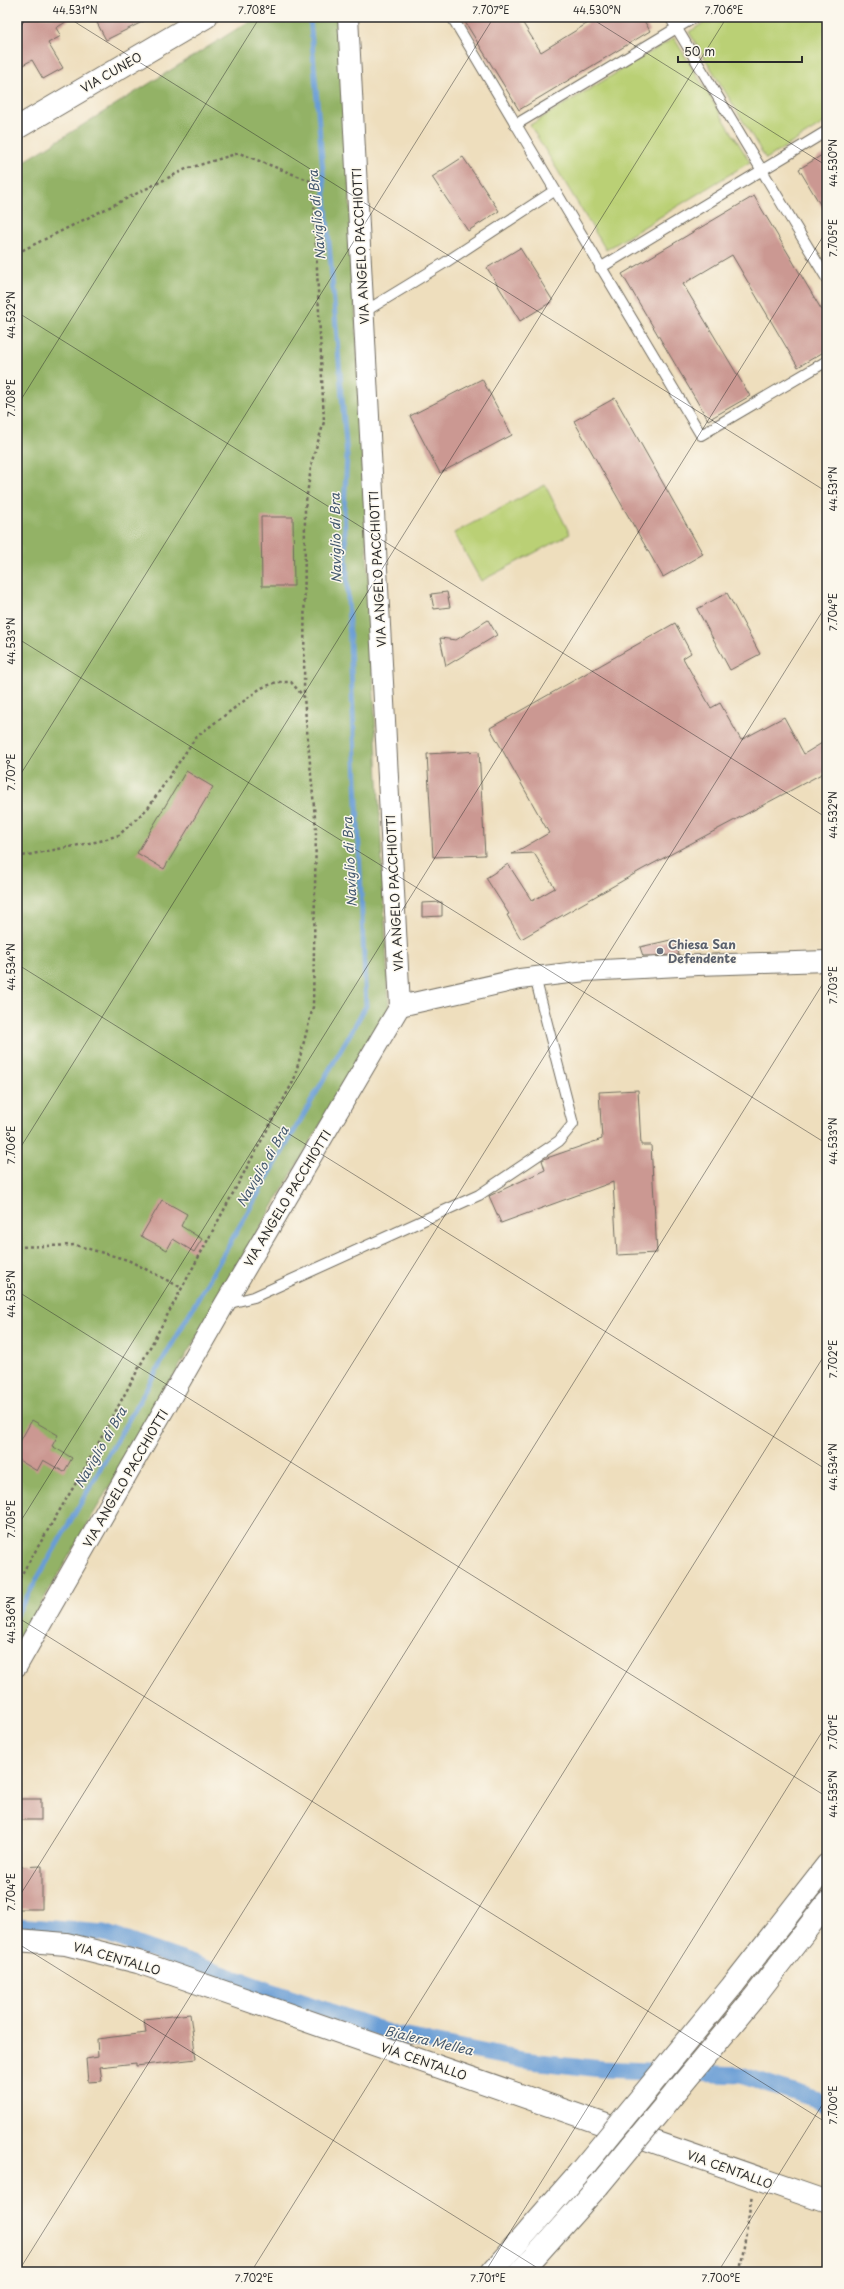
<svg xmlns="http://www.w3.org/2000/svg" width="844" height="2289" font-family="'Playpen Sans',sans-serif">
  <rect width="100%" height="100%" fill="#fbf7ec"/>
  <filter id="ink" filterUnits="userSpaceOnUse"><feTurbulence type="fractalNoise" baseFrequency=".025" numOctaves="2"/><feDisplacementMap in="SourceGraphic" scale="8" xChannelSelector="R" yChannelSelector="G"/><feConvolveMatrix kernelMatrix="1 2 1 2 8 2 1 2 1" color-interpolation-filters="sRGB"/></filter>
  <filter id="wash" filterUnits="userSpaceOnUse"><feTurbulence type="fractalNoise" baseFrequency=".012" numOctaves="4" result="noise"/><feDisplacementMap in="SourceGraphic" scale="16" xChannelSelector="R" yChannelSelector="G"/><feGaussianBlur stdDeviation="0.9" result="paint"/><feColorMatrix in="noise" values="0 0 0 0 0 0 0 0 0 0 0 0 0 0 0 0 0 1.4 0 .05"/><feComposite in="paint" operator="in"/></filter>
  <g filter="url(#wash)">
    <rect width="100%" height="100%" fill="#eedebd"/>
    <g fill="#bad075" stroke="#727e50">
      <path d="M 713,17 L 827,17 L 827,121 L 766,159 L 689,32 Z"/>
      <path d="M 674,38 L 750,162 L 606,250 L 530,125 Z"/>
      <path d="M 545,485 L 570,534 L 481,581 L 454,533 Z"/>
    </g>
    <path fill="#93b266" stroke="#5f6e48" d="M 256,17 L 341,17 L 389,1007 L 17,1645 L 17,166 Z"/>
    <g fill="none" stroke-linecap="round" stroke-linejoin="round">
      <path stroke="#699dd5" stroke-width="5" d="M 17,1614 L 366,1006 L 344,509 L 347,456 L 310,17"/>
      <path stroke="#699dd5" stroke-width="17" d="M 17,1926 L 104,1933 L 397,2035 L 522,2060 L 602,2069 L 740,2075 L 816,2099 L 827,2106"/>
    </g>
    <g id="blocks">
      <g fill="#cb9892">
        <path d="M 17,17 L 74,17 L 56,28 L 61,36 L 48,43 L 63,68 L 43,79 L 32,60 L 17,68 Z"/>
        <path d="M 94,17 L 152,17 L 106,40 Z"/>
        <path d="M 462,17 L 519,17 L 541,52 L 588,23 L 584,17 L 642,17 L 650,31 L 519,110 Z"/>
        <path d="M 827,152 L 827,216 L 799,169 Z"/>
        <path d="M 463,157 L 499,211 L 468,231 L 432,177 Z"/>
        <path d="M 754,196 L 827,319 L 827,350 L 798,367 L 732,255 L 683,284 L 750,396 L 708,420 L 622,274 Z"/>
        <path d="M 520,248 L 553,301 L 520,321 L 487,268 Z"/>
        <path d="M 482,379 L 512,435 L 440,473 L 410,416 Z"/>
        <path d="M 615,398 L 703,554 L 663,577 L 574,421 Z"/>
        <path d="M 261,517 L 293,517 L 294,586 L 262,586 Z"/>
        <path d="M 447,592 L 450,607 L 434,609 L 431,594 Z"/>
        <path d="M 727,593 L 760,654 L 730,670 L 697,609 Z"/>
        <path d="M 488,620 L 497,635 L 446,666 L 440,638 L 456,640 Z"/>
        <path d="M 675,623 L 691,653 L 683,658 L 711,708 L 720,703 L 741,740 L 784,717 L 804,754 L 827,740 L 827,771 L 643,869 L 521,939 L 507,915 L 509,914 L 486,878 L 508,864 L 532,901 L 555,888 L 534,853 L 512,854 L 549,833 L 490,728 Z"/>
        <path d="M 479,751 L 485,855 L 433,857 L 427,754 Z"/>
        <path d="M 186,771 L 213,787 L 164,869 L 137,853 Z"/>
        <path d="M 442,902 L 442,916 L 422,917 L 422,903 Z"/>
        <path d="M 675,939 L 679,955 L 643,956 L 640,947 Z"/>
        <path d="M 638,1090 L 641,1145 L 651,1145 L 657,1253 L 617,1255 L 613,1182 L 501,1223 L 489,1196 L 545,1170 L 542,1160 L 544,1159 L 602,1139 L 599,1092 Z"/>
        <path d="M 162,1200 L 187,1214 L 181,1226 L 202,1239 L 194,1252 L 173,1239 L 167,1250 L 141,1236 Z"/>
        <path d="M 32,1420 L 58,1435 L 52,1446 L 72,1458 L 64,1472 L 43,1460 L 37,1471 L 17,1459 L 17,1447 Z"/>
        <rect x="17" y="1799" width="24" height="21"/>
        <path d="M 42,1866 L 42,1909 L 17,1909 L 17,1867 Z"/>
        <path d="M 190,2014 L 196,2059 L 136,2066 L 136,2063 L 100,2067 L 102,2081 L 88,2082 L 86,2059 L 98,2057 L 97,2039 L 146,2033 L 144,2019 Z"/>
      </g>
    </g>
  </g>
  <g filter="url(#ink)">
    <use href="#blocks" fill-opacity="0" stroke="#6f6a5e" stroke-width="1"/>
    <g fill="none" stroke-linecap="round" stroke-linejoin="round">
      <g stroke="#6f6a5e" stroke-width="12">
        <g id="service">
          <path d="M 452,17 L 701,435 L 827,361"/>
          <path d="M 670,17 L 827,279"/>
          <path d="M 515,125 L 695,17"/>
          <path d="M 600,268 L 827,131"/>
          <path d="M 364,312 L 446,262 L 554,191"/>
          <path d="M 226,1304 L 254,1297 L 479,1195 L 559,1141 L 573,1124 L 535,977"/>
        </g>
      </g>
      <g stroke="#6f6a5e" stroke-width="22">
        <g id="minor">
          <path d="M 400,1006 L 520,979 L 585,971 L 698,965 L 827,961"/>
          <path d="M 17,1666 L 224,1305 L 400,1006 L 348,17"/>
        </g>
      </g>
      <g stroke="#6f6a5e" stroke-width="24">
        <path id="secondary" d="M 17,1940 L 66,1944 L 138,1962 L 827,2202"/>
      </g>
      <g stroke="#6f6a5e" stroke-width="24">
        <path id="primary" d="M 17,128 L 206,17"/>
      </g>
      <g stroke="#6f6a5e" stroke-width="24">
        <g id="trunk">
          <path d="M 733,1985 L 827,1865"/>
          <path d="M 752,2000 L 827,1903"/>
          <path d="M 492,2272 L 577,2175"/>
          <path d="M 521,2272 L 598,2186"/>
        </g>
      </g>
      <g stroke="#6f6a5e" stroke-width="2.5" stroke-dasharray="3 3" stroke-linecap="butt">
        <path d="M 17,253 L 186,169 L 239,153 L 313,182 L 324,422 L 312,461 L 305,508 L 304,697"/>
        <path d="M 17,857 L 100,841 L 119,835 L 148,808 L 196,737 L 261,688 L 277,682 L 291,682 L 304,697 L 316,829 L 313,1007 L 294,1080 L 86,1466 L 17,1582"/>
        <path d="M 17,1247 L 75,1245 L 128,1260 L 182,1288"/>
        <path d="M 740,2272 L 752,2195"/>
      </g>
      <use href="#service" stroke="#fff" stroke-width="10"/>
      <use href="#minor" stroke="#fff" stroke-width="20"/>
      <use href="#secondary" stroke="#fff" stroke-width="22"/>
      <use href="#primary" stroke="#fff" stroke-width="22"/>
      <use href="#trunk" stroke="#fff" stroke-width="22"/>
      <g stroke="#6f6a5e" stroke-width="24" stroke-linecap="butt">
        <g id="trunk-bridge">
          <path d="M 577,2175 L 733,1985"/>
          <path d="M 598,2186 L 752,2000"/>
        </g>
      </g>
      <use href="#trunk-bridge" stroke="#fff" stroke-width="22"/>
    </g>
  </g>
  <path fill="none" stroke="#2b2b2b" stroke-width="1" stroke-opacity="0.45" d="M 67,17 L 827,492M 589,17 L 827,166M 17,33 L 27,17M 17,312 L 827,818M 17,406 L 260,17M 17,638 L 827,1144M 17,780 L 494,17M 17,964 L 827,1470M 17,1153 L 727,17M 17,1291 L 827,1797M 17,1527 L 827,230M 17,1617 L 827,2123M 17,1900 L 827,604M 17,1943 L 544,2272M 17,2269 L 22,2272M 18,2272 L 827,977M 251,2272 L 827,1351M 485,2272 L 827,1724M 718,2272 L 827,2097"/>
  <circle fill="#6b7280" stroke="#fbf7ec" stroke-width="1.5" cx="660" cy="951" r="4"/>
  <g text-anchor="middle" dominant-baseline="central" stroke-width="3" stroke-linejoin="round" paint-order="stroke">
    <g font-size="12" fill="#2b2b2b" stroke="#fbf7ec">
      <text transform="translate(111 72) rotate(-30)">VIA CUNEO</text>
      <text transform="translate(360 246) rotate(-93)">VIA ANGELO PACCHIOTTI</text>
      <text transform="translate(377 569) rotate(-93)">VIA ANGELO PACCHIOTTI</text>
      <text transform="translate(394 893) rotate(-93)">VIA ANGELO PACCHIOTTI</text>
      <text transform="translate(287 1198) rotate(-59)">VIA ANGELO PACCHIOTTI</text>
      <text transform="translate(125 1478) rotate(-60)">VIA ANGELO PACCHIOTTI</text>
      <text transform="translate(117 1958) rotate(16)">VIA CENTALLO</text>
      <text transform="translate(424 2061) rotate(19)">VIA CENTALLO</text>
      <text transform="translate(730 2169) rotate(20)">VIA CENTALLO</text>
    </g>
    <g font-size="12" font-weight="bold" fill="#5b616d" stroke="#fbf7ec" text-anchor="start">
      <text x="668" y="944">Chiesa San<tspan x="668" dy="14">Defendente</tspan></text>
    </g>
    <g font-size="13" font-style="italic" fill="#44596f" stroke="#fbf7ec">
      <text transform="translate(316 215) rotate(-95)">Naviglio di Bra</text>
      <text transform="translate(335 538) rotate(-91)">Naviglio di Bra</text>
      <text transform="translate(349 862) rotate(-93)">Naviglio di Bra</text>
      <text transform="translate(262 1166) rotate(-60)">Naviglio di Bra</text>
      <text transform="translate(100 1447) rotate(-60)">Naviglio di Bra</text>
      <text transform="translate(429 2040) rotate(13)">Bialera Mellea</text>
    </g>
  </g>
  <rect width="844" height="2289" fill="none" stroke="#fbf7ec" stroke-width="44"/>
  <path d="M678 56v6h124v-6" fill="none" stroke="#2b2b2b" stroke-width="2"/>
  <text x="684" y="56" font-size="12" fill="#2b2b2b" stroke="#fbf7ec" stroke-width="3" paint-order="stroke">50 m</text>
  <rect x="22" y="22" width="800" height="2245" fill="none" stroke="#2b2b2b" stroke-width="1.5"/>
  <g font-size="10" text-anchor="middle" fill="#2b2b2b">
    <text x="75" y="14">44.531°N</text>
    <text x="257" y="14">7.708°E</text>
    <text x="491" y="14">7.707°E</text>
    <text x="597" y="14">44.530°N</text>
    <text x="724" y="14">7.706°E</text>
    <text transform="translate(833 163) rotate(-90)" y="4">44.530°N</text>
    <text transform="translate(833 238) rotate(-90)" y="4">7.705°E</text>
    <text transform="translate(11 315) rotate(-90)" y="4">44.532°N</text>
    <text transform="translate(11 398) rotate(-90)" y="4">7.708°E</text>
    <text transform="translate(833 489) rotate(-90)" y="4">44.531°N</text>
    <text transform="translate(833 612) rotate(-90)" y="4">7.704°E</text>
    <text transform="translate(11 641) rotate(-90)" y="4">44.533°N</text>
    <text transform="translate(11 772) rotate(-90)" y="4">7.707°E</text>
    <text transform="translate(833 815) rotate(-90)" y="4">44.532°N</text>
    <text transform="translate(11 967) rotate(-90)" y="4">44.534°N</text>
    <text transform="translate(833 985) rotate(-90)" y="4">7.703°E</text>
    <text transform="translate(833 1141) rotate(-90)" y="4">44.533°N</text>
    <text transform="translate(11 1145) rotate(-90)" y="4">7.706°E</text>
    <text transform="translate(11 1294) rotate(-90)" y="4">44.535°N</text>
    <text transform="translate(833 1359) rotate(-90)" y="4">7.702°E</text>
    <text transform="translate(833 1467) rotate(-90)" y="4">44.534°N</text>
    <text transform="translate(11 1519) rotate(-90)" y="4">7.705°E</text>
    <text transform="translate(11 1620) rotate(-90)" y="4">44.536°N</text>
    <text transform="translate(833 1732) rotate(-90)" y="4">7.701°E</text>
    <text transform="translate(833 1794) rotate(-90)" y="4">44.535°N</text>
    <text transform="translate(11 1892) rotate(-90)" y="4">7.704°E</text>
    <text transform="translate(833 2105) rotate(-90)" y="4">7.700°E</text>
    <text x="254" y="2282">7.702°E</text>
    <text x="488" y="2282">7.701°E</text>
    <text x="721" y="2282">7.700°E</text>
  </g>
</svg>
